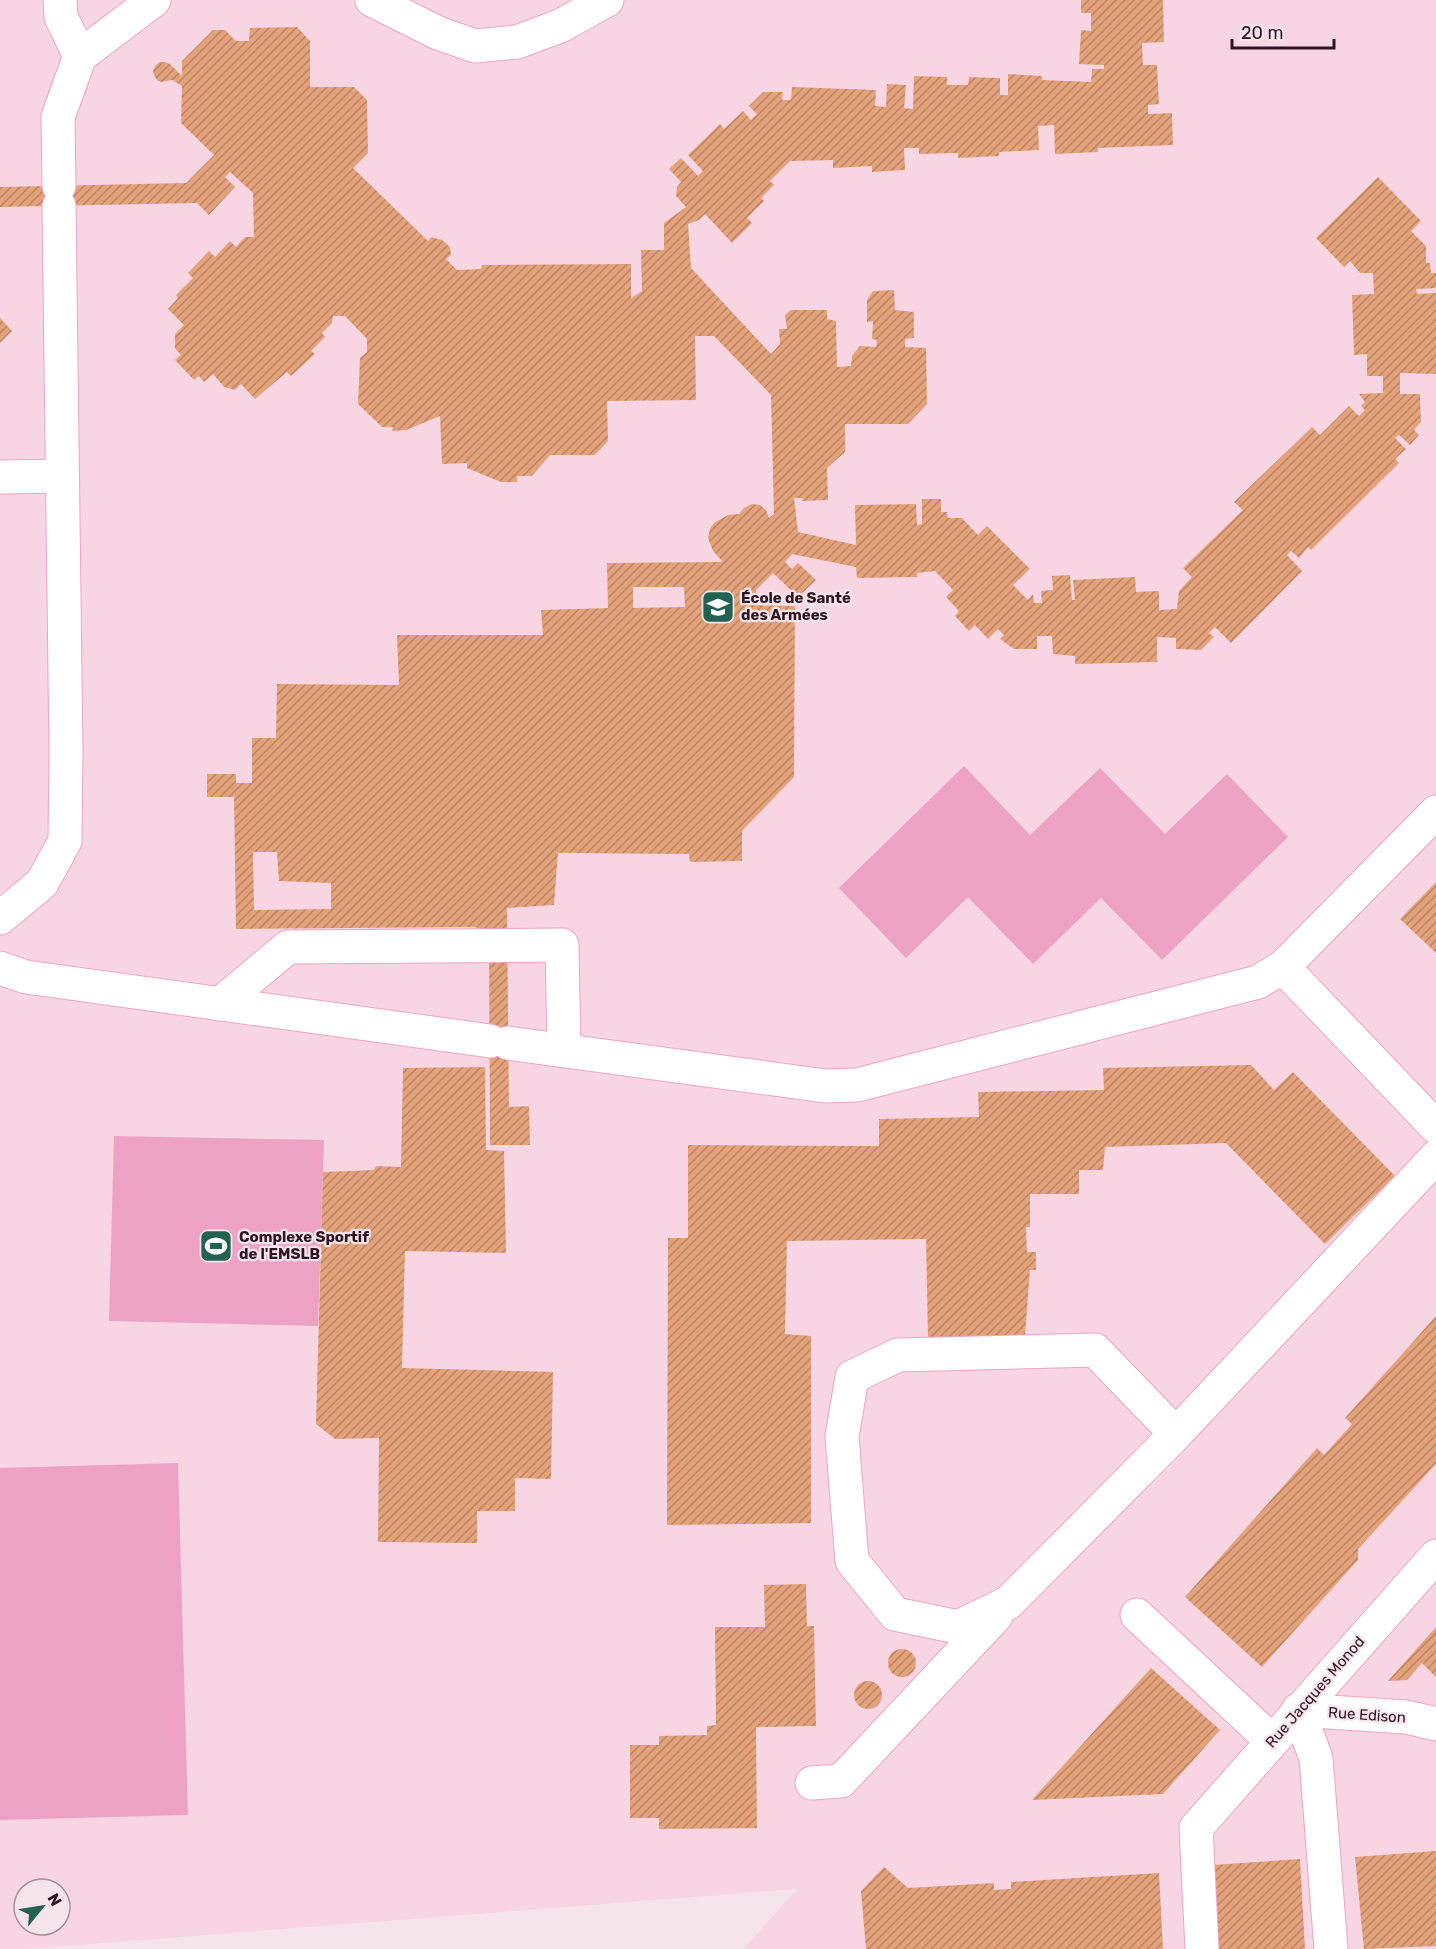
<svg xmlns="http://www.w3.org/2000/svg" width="1436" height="1949" font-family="Rubik,sans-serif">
  <defs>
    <pattern id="building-hatch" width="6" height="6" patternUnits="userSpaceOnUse" patternTransform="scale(1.5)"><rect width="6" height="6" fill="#e4a27a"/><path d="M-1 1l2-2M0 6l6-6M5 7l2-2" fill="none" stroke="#b98364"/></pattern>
  </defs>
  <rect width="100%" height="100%" fill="#f5e5eb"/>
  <path fill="#f8d5e3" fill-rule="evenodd" d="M 0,0 L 1436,0 L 1436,1949 L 743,1949 L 797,1889 L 28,1949 L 0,1949 ZM 24,1889 L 60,1889 L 60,1925 L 24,1925 Z"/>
  <g fill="#eda2c3">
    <path d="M 964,766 L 1030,835 L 1100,768 L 1165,834 L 1227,774 L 1288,837 L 1162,960 L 1101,898 L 1033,964 L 968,897 L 906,958 L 839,888 Z"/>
    <path d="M 114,1136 L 324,1140 L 318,1326 L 109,1321 Z"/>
    <path d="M 178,1463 L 188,1815 L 0,1820 L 0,1468 Z"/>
  </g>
  <g fill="url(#building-hatch)" fill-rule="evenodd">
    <path d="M 1081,0 L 1163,0 L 1164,42 L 1142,43 L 1143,65 L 1157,65 L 1159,104 L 1148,105 L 1148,114 L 1172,113 L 1173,145 L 1098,148 L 1098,152 L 1055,154 L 1054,125 L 1038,126 L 1039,150 L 999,152 L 999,156 L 958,158 L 958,153 L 919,154 L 919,148 L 904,148 L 905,170 L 872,172 L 872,166 L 833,168 L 833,160 L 790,161 L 770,181 L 774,185 L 761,198 L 764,201 L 747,218 L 752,223 L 732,243 L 705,214 L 699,220 L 688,224 L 691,268 L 771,354 L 780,344 L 779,329 L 787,329 L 785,315 L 791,310 L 827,310 L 827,319 L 836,321 L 837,367 L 851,366 L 852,356 L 860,346 L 876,347 L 877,340 L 872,339 L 873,321 L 867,322 L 867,300 L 873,291 L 894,290 L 895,310 L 914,312 L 914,338 L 905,339 L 905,347 L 926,348 L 927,404 L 908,424 L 845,424 L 845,452 L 827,468 L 828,500 L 802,501 L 803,498 L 794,498 L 798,532 L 856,545 L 855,505 L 916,504 L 917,525 L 922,524 L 922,499 L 941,499 L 941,512 L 947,512 L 948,518 L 962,518 L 978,535 L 987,526 L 1030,569 L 1013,585 L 1028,600 L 1033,594 L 1034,603 L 1042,603 L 1041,591 L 1053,590 L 1052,576 L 1070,575 L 1072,600 L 1075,600 L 1073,580 L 1135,577 L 1136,592 L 1159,591 L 1159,610 L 1177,609 L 1179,591 L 1192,577 L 1183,568 L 1243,510 L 1234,502 L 1312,427 L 1320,435 L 1349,406 L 1359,416 L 1365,410 L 1361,406 L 1365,402 L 1359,394 L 1383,393 L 1383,376 L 1367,376 L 1367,354 L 1354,355 L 1352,295 L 1374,294 L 1373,273 L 1360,273 L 1350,261 L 1344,267 L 1316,238 L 1378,177 L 1421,221 L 1411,231 L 1426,246 L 1426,263 L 1430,263 L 1431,273 L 1436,273 L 1436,288 L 1416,289 L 1417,294 L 1436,293 L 1436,374 L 1400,373 L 1400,394 L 1420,394 L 1421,422 L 1414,430 L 1419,435 L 1410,445 L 1399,435 L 1395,438 L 1406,449 L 1395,459 L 1399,463 L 1311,550 L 1308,547 L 1299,558 L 1291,551 L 1287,555 L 1302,571 L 1231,643 L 1215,627 L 1209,633 L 1214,637 L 1201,650 L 1176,649 L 1176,638 L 1157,637 L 1157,662 L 1075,664 L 1075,656 L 1053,654 L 1052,636 L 1037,636 L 1037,649 L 1014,649 L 1000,639 L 1004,635 L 998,629 L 988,639 L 975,625 L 969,631 L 955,616 L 959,611 L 946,597 L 953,590 L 935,571 L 917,573 L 917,577 L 857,578 L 856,567 L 792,554 L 785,562 L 792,569 L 798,563 L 816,580 L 798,597 L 773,573 L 756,590 L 757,605 L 795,606 L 794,777 L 742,831 L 742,861 L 690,862 L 689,854 L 558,853 L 554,905 L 507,908 L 509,1107 L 529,1106 L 530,1145 L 490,1145 L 489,942 L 476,927 L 236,929 L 234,797 L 207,797 L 207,774 L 236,774 L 236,783 L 252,783 L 252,738 L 276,738 L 277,684 L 399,685 L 397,635 L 543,635 L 541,610 L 608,608 L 607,563 L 720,562 L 722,561 L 713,551 L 708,538 L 710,529 L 714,523 L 728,515 L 739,514 L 744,508 L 752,504 L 760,505 L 766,510 L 769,518 L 774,514 L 771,395 L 714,336 L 695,336 L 696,400 L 607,401 L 608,441 L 595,455 L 550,455 L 532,476 L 517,476 L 517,482 L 501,482 L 467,468 L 467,463 L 442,464 L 440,416 L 406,430 L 392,431 L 393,427 L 382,427 L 358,404 L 360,358 L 367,352 L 367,339 L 345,316 L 333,316 L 332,323 L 322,333 L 325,337 L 311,351 L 315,354 L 291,376 L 287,372 L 255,399 L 241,384 L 235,390 L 224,387 L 213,374 L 204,382 L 199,376 L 194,380 L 175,360 L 181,355 L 175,348 L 175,334 L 184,325 L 168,309 L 178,298 L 176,295 L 193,278 L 188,273 L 209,251 L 215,257 L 230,241 L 236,247 L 245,237 L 254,237 L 253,193 L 230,172 L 225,177 L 235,187 L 209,215 L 197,203 L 0,207 L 0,187 L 186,183 L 214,155 L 181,123 L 182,86 L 172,80 L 161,82 L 157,80 L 154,75 L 153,70 L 156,65 L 160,62 L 165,62 L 170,64 L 182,76 L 182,61 L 213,30 L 225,30 L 236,41 L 249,41 L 250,28 L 297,27 L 310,41 L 310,87 L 354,87 L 367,100 L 368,153 L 353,168 L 428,241 L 431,237 L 442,240 L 450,247 L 451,255 L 446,259 L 457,270 L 481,269 L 482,265 L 631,264 L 631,298 L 642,291 L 641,250 L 664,250 L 664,223 L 686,207 L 676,196 L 677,187 L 681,182 L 669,169 L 681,158 L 698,176 L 703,171 L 688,155 L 720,124 L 724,129 L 743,111 L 751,120 L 757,114 L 749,106 L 763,92 L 783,92 L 782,100 L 791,100 L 792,87 L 876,90 L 875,106 L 886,107 L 887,84 L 906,85 L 904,108 L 913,109 L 914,76 L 947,77 L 947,85 L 968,85 L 969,77 L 1000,78 L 1000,95 L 1008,95 L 1008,74 L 1042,76 L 1042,80 L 1091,82 L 1092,69 L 1104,69 L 1104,65 L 1079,64 L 1081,30 L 1091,31 L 1091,13 L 1081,13 ZM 633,587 L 684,587 L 685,607 L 633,608 ZM 253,852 L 277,852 L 279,881 L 331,883 L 331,909 L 254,910 Z"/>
    <path d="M 0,318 L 12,331 L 0,343 Z"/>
    <path d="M 1436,882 L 1436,953 L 1400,919 Z"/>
    <path d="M 1251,1065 L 1274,1090 L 1293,1072 L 1395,1176 L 1325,1244 L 1226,1143 L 1105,1147 L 1103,1170 L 1079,1170 L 1079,1194 L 1030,1194 L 1030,1227 L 1026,1227 L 1027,1252 L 1036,1252 L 1036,1270 L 1030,1270 L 1025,1336 L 928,1338 L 926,1239 L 787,1241 L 785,1334 L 811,1336 L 811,1523 L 667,1525 L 668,1238 L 688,1238 L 688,1145 L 879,1146 L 879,1119 L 979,1117 L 978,1092 L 1104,1090 L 1103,1068 Z"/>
    <path d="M 485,1067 L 486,1150 L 504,1151 L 506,1253 L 405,1251 L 402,1368 L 553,1372 L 551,1479 L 515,1478 L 515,1511 L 477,1511 L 477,1543 L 378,1542 L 379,1438 L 335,1439 L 316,1424 L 323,1172 L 374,1170 L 376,1166 L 401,1167 L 403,1068 Z"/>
    <path d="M 1436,1316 L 1436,1464 L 1358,1549 L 1358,1560 L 1262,1667 L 1185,1597 L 1317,1448 L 1324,1455 L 1352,1424 L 1345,1418 Z"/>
    <path d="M 806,1584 L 807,1626 L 814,1626 L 816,1726 L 756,1727 L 757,1828 L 659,1829 L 659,1818 L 630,1818 L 630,1745 L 659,1745 L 659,1736 L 707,1735 L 707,1726 L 716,1725 L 715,1627 L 765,1627 L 764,1585 Z"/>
    <path d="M 1436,1627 L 1436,1677 L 1422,1663 L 1407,1680 L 1388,1681 Z"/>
    <circle cx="902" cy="1663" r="14"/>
    <path d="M 1151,1668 L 1220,1730 L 1163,1794 L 1032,1800 Z"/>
    <circle cx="868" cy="1695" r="14"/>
    <path d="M 1436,1851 L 1436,1946 L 1364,1949 L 1355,1857 Z"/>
    <path d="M 1300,1859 L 1305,1949 L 1218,1949 L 1213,1865 Z"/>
    <path d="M 884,1867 L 908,1888 L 994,1883 L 994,1890 L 1011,1889 L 1011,1882 L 1159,1873 L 1163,1949 L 866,1949 L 861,1891 Z"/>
  </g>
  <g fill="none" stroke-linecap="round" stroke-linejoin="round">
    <g stroke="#eea4c4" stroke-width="35">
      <g id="minor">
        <path d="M 60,0 L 61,17 L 80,56"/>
        <path d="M 372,0 L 438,33 L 475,46 L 517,42 L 560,26 L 607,0"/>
        <path d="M 59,186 L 58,117 L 80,56 L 154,0"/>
        <path d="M 0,477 L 62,476"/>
        <path d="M 0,918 L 42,883 L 65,841 L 66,752 L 59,206"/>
        <path d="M 1283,967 L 1436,812"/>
        <path d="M 0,968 L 26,977 L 490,1041"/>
        <path d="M 220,1004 L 288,947 L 562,945 L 564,1051"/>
        <path d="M 508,1043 L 825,1086 L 857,1085 L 1258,982 L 1283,967 L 1436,1127"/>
        <path d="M 1176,1434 L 1095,1350 L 898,1355 L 852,1377 L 842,1437 L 852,1561 L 895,1614 L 958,1627 L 1008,1603 L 1176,1434 L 1436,1157"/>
        <path d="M 1137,1615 L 1272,1741"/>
        <path d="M 812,1783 L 841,1781 L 996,1616"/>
        <path d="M 1202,1949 L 1196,1828 L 1436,1556"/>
        <path d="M 1331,1949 L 1316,1758 L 1298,1710 L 1406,1717 L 1436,1724"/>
      </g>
    </g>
    <use href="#minor" stroke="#fff" stroke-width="33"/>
  </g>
  <defs>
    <g id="university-square" transform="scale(1.725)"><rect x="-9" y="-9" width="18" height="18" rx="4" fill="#226250" stroke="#f5e5eb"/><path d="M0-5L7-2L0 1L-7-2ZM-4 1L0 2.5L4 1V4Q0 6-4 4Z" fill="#fff"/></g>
    <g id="stadium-square" transform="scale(1.725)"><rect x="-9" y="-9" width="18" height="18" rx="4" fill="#226250" stroke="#f5e5eb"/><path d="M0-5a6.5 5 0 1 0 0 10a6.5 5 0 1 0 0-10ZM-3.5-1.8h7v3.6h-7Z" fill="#fff"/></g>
  </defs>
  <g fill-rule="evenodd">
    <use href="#university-square" x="718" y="607"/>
    <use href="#stadium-square" x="216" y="1246"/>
  </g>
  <g text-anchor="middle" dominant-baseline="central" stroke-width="4.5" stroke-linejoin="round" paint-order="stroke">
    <g font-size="15" font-weight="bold" fill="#2e1320" stroke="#f5e5eb" text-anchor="start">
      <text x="741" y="598">École de Santé<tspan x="741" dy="17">des Armées</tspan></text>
      <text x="239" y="1237">Complexe Sportif<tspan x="239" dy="17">de l'EMSLB</tspan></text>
    </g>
    <g font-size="15" fill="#2e1320" stroke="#f5e5eb">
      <text transform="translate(1315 1692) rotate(-49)">Rue Jacques Monod</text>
      <text transform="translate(1367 1715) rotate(4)">Rue Edison</text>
    </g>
  </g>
  <g transform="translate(42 1907) rotate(60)"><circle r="28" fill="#f5e5eb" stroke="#a5919a" stroke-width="1.5"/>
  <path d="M0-4.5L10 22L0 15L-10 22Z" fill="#226250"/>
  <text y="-9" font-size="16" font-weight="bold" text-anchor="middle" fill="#2e1320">N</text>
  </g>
  <path d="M1232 39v9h102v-9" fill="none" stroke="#2e1320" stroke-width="3"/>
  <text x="1241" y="39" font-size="18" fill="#2e1320" stroke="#f5e5eb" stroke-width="4.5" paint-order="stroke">20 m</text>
</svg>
